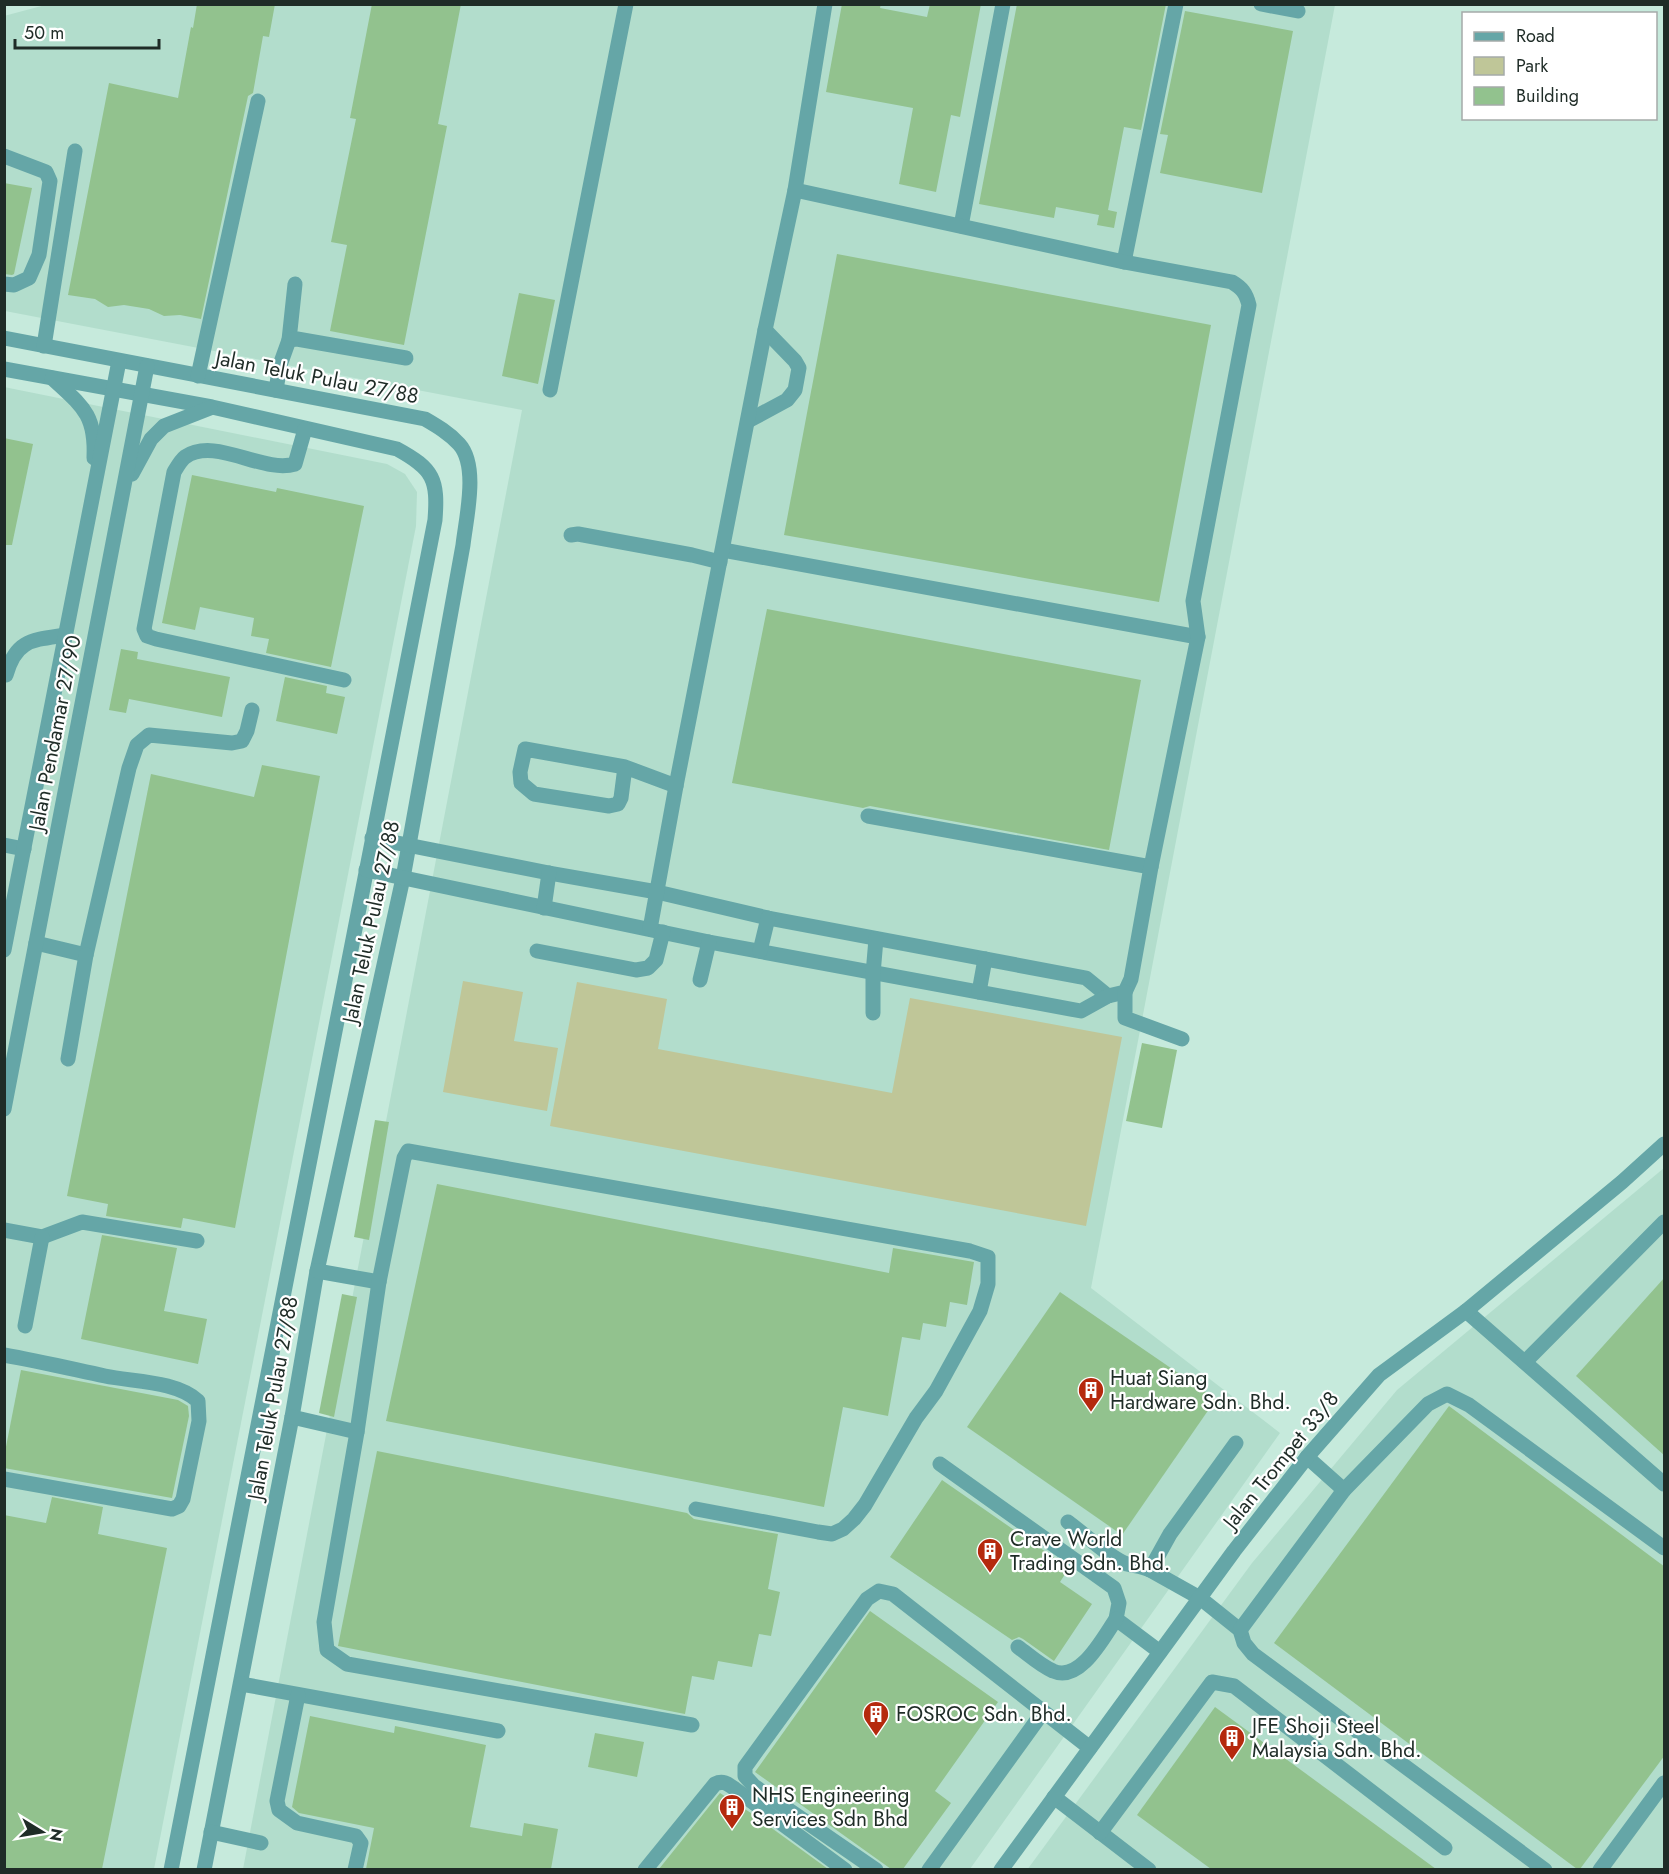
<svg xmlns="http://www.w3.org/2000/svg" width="1669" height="1874" font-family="Jost,sans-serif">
  <rect width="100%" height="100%" fill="#c6eadc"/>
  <g fill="#b2ddcc">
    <path d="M 49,4 L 1335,5 L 1091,1288 L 1280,1433 L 970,1869 L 243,1869 L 522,410 L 5,311 L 4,16 Z"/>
    <path d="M 4,387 L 387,464 L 405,474 L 417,492 L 416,526 L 154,1869 L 5,1869 Z"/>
    <path d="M 1664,1168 L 1664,1866 L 1662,1869 L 1027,1870 L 1252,1563 L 1397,1390 Z"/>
  </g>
  <g fill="#bfc698">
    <path d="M 463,981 L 523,992 L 514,1041 L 558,1048 L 547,1111 L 443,1092 Z"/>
    <path d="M 577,982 L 667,999 L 658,1049 L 892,1093 L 910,998 L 1122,1037 L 1086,1226 L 550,1126 Z"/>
  </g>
  <g fill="#92c28e">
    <path d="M 197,4 L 275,4 L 269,37 L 263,36 L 253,93 L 248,96 L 201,319 L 180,315 L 164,316 L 149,309 L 124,305 L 108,307 L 95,299 L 68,295 L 109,83 L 178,98 L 191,27 L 193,28 Z"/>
    <path d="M 372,4 L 461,4 L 438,124 L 447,126 L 404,345 L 330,331 L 347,245 L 331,242 L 356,119 L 350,118 Z"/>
    <path d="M 842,4 L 881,4 L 880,8 L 927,17 L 930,4 L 981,4 L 960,117 L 951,115 L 936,192 L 899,184 L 913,108 L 826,92 Z"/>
    <path d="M 1017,4 L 1166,4 L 1141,130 L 1124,127 L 1108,210 L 1117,212 L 1114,228 L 1097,225 L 1099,215 L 1056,207 L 1054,218 L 979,204 Z"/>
    <path d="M 1185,11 L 1293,31 L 1262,193 L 1160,173 L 1168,135 L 1160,134 Z"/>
    <path d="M 4,183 L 32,188 L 14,274 L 12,275 L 4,274 Z"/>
    <path d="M 837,254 L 1211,325 L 1159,602 L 784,535 Z"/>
    <path d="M 519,293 L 555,300 L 538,384 L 502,376 Z"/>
    <path d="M 4,438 L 33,444 L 12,545 L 4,545 Z"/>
    <path d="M 192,475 L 276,492 L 277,488 L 364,506 L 331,667 L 266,653 L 269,639 L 251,636 L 254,618 L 200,607 L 195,630 L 162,623 Z"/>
    <path d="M 767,609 L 1141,680 L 1109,850 L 870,806 L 863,808 L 732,783 Z"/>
    <path d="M 121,649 L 138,652 L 137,659 L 230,677 L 222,717 L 129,699 L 126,713 L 109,710 Z"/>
    <path d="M 285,677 L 327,686 L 326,693 L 345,697 L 337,734 L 276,721 Z"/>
    <path d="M 262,765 L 320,776 L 235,1228 L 183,1218 L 181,1228 L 106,1216 L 108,1204 L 67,1196 L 151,774 L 254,797 Z"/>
    <path d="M 1142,1043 L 1177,1050 L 1162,1128 L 1126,1121 Z"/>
    <path d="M 375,1120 L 389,1122 L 369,1240 L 354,1237 Z"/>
    <path d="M 437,1184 L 889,1273 L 893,1248 L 974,1262 L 967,1305 L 950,1302 L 946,1327 L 923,1323 L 920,1340 L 902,1337 L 888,1416 L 843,1407 L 824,1507 L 386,1421 Z"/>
    <path d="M 102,1235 L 177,1248 L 164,1311 L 207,1319 L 198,1364 L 81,1339 Z"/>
    <path d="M 1665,1277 L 1665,1456 L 1576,1376 Z"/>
    <path d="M 1060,1292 L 1216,1399 L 1122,1535 L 967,1427 Z"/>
    <path d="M 342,1294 L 357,1297 L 334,1417 L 319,1413 Z"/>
    <path d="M 21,1370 L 178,1400 L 188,1406 L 189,1416 L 172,1498 L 4,1468 L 4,1457 Z"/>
    <path d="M 1449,1406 L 1665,1567 L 1665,1755 L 1580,1869 L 1577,1869 L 1274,1643 Z"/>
    <path d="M 377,1451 L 687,1513 L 694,1519 L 778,1534 L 768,1589 L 780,1592 L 771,1636 L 759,1634 L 752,1667 L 718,1661 L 714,1680 L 692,1676 L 685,1714 L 338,1646 Z"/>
    <path d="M 942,1480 L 1069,1568 L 1060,1582 L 1092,1604 L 1054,1661 L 1023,1639 L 1019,1637 L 1012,1640 L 890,1557 Z"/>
    <path d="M 52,1497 L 103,1507 L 98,1534 L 167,1548 L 102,1869 L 4,1869 L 4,1515 L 46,1523 Z"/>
    <path d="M 870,1611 L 998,1702 L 935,1791 L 951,1803 L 903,1869 L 891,1869 L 755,1772 Z"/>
    <path d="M 1215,1707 L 1436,1869 L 1211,1869 L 1137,1815 Z"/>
    <path d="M 310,1716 L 394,1733 L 395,1726 L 486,1745 L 470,1827 L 522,1836 L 524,1823 L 558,1829 L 551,1869 L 366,1869 L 374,1828 L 299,1813 L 292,1807 Z"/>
    <path d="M 595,1733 L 644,1742 L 637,1777 L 588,1767 Z"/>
    <path d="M 720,1793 L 751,1813 L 828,1869 L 659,1869 Z"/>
  </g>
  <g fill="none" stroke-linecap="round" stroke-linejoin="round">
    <g stroke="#65a6a7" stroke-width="15">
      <path d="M 1261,4 L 1298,11"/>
      <path d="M 4,156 L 46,172 L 50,181 L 39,255 L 29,278 L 14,285 L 4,284"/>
      <path d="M 961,226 L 1003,4"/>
      <path d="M 1124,262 L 1176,4"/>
      <path d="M 4,338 L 425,419 C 437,426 449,433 459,444 C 479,466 466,518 463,545 L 403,878 L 317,1271 L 292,1417 L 204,1870"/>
      <path d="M 289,340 L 295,284"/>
      <path d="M 44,346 L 75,151"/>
      <path d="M 4,369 L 212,407 L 397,449 C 434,469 438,480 435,520 L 171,1870"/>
      <path d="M 198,376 L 258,101"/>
      <path d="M 52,378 C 82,406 96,414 94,458"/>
      <path d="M 276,390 L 280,365 L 289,340 L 297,339 L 406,358"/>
      <path d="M 550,390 L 626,4"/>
      <path d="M 748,421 L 787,400 L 795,390 L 799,368 L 795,361 L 765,330"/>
      <path d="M 305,429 L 295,464 C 263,474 215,436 185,457 C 181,460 177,467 174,472 L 144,629 L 147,636 L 156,639 L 344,680"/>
      <path d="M 132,474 L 151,439 L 164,426 L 210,408"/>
      <path d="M 571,535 L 578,534 L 692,555 L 720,562"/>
      <path d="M 723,550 L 1198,637"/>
      <path d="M 6,675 C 16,639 33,640 66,635"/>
      <path d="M 625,767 L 621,798 L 618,804 L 609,806 L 534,794 L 521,783 L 520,772 L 525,749 L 625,767 L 676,786"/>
      <path d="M 868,816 L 1151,867"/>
      <path d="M 372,838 L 549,873 L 657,892 L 768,918 L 1086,978 L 1108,996"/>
      <path d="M 4,845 L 24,849"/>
      <path d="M 366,870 L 709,942 L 1081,1011 L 1108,996 L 1125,992 L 1131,979 L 1151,867 L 1198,637 L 1193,601 L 1249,305 C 1246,293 1242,288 1232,282 L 1124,262 L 795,190"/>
      <path d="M 544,908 L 549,873"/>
      <path d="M 650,929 L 676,786 L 765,330 L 795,190 L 825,4"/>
      <path d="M 36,943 L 86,955 L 129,768 L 137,745 L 149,735 L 232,743 L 242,741 L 247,731 L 252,710"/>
      <path d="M 4,950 L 119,361"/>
      <path d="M 537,951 L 636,970 L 648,968 L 656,960 L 663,932"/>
      <path d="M 760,951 L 768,918"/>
      <path d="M 700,980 L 709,942"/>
      <path d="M 979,992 L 985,959"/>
      <path d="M 1125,992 L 1125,1018 L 1182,1039"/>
      <path d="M 873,1013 L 873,974 L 876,939"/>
      <path d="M 68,1059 L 86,955"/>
      <path d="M 4,1109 L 147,366"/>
      <path d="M 4,1230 L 42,1237 L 82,1222 L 197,1241"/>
      <path d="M 317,1271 L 379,1282"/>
      <path d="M 1466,1311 L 1664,1484"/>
      <path d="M 25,1326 L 42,1237"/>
      <path d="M 4,1355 C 38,1361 72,1369 105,1376 C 134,1382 176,1381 198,1401 L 199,1421 L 183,1499 L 179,1506 L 172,1509 L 4,1479"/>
      <path d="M 1525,1362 L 1664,1222"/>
      <path d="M 292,1417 L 357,1432"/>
      <path d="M 1236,1443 L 1170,1534 L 1150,1570 L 1200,1598 L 1240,1630 L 1244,1643 L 1253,1654 L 1545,1870"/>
      <path d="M 1307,1457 L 1344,1490"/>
      <path d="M 940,1464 L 1114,1588 L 1119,1603 L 1116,1619 L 1160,1652"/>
      <path d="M 1068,1522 C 1083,1533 1111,1559 1127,1564 C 1135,1566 1142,1566 1150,1570"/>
      <path d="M 1240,1630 L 1344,1490 L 1428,1404 L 1447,1394 L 1469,1405 L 1664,1548"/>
      <path d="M 1018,1647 C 1029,1655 1041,1666 1053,1671 C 1080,1683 1103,1638 1116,1619"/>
      <path d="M 241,1684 L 498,1731"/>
      <path d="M 298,1695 L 277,1801 L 279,1810 L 297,1823 L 356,1836 L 361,1843 L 355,1870"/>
      <path d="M 692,1725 L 347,1664 L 327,1650 L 324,1622 L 357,1432 L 379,1282 L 404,1158 L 408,1151 L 970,1251 L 988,1257 L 988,1284 L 980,1311 L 936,1391 L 916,1418 L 865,1505 L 854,1519 L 843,1529 L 832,1534 L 818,1532 L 696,1509"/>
      <path d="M 1054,1797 L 1149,1870"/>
      <path d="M 211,1832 L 261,1843"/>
      <path d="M 1100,1833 L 1212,1682 L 1234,1686 L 1445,1848"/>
      <path d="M 645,1870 L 715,1784 C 723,1780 728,1784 735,1789 L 845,1870"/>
      <path d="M 876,1870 L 754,1786 L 745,1776 L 745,1767 L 867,1599 L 879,1591 L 893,1594 L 1090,1748"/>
      <path d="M 929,1870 L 1043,1712"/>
      <path d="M 1001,1870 L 1234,1551 L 1307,1457 L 1379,1375 L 1466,1311 L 1622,1182 L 1664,1144"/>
      <path d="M 1600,1870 L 1664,1783"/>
    </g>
  </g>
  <defs>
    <g id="building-pin" transform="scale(1.35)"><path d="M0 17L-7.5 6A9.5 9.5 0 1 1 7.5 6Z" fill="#b5290d" stroke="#fff"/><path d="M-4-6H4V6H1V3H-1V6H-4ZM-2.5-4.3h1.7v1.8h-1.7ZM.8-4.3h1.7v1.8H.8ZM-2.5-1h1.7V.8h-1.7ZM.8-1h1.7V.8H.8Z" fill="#fff"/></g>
  </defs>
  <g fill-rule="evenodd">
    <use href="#building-pin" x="1091" y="1390"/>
    <use href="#building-pin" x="990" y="1551"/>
    <use href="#building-pin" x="876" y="1714"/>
    <use href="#building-pin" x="1232" y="1738"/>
    <use href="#building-pin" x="732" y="1807"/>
  </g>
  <g text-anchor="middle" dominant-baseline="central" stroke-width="4.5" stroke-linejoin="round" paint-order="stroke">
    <g font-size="21" fill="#1f2c27" stroke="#fff">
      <text transform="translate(317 377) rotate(11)">Jalan Teluk Pulau 27/88</text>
      <text transform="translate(55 733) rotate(-79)">Jalan Pendamar 27/90</text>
      <text transform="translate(371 922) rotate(-78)">Jalan Teluk Pulau 27/88</text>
      <text transform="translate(273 1398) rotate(-80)">Jalan Teluk Pulau 27/88</text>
      <text transform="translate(1281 1460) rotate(-51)">Jalan Trompet 33/8</text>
    </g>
    <g font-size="21" fill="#1f2c27" stroke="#fff" text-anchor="start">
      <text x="1110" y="1378">Huat Siang<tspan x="1110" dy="24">Hardware Sdn. Bhd.</tspan></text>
      <text x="1010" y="1539">Crave World<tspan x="1010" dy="24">Trading Sdn. Bhd.</tspan></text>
      <text x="896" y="1714">FOSROC Sdn. Bhd.</text>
      <text x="1252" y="1726">JFE Shoji Steel<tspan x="1252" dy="24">Malaysia Sdn. Bhd.</tspan></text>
      <text x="752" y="1795">NHS Engineering<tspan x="752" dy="24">Services Sdn Bhd</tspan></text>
    </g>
  </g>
  <rect width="1669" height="1874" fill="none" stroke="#1f2c27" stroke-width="12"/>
  <rect x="1462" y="12" width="195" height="108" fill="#ffffff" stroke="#a5aba9" stroke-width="1.5"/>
  <rect x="1474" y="32" width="30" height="9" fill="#65a6a7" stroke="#a5aba9" stroke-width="1.5"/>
  <text x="1516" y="42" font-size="18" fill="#1f2c27">Road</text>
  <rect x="1474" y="57" width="30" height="18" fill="#bfc698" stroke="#a5aba9" stroke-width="1.5"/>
  <text x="1516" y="72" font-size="18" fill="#1f2c27">Park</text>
  <rect x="1474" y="87" width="30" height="18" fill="#92c28e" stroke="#a5aba9" stroke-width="1.5"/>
  <text x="1516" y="102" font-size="18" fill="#1f2c27">Building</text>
  <g transform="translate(42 1832) rotate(101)" stroke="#ffffff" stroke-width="4.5" paint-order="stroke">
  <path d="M0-4.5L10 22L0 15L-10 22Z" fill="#1f2c27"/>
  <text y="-9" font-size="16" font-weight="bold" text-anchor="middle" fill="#1f2c27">N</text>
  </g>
  <path d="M15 39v9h144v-9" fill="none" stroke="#1f2c27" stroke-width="3"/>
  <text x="24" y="39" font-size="18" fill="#1f2c27" stroke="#ffffff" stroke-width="4.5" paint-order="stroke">50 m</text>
</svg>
